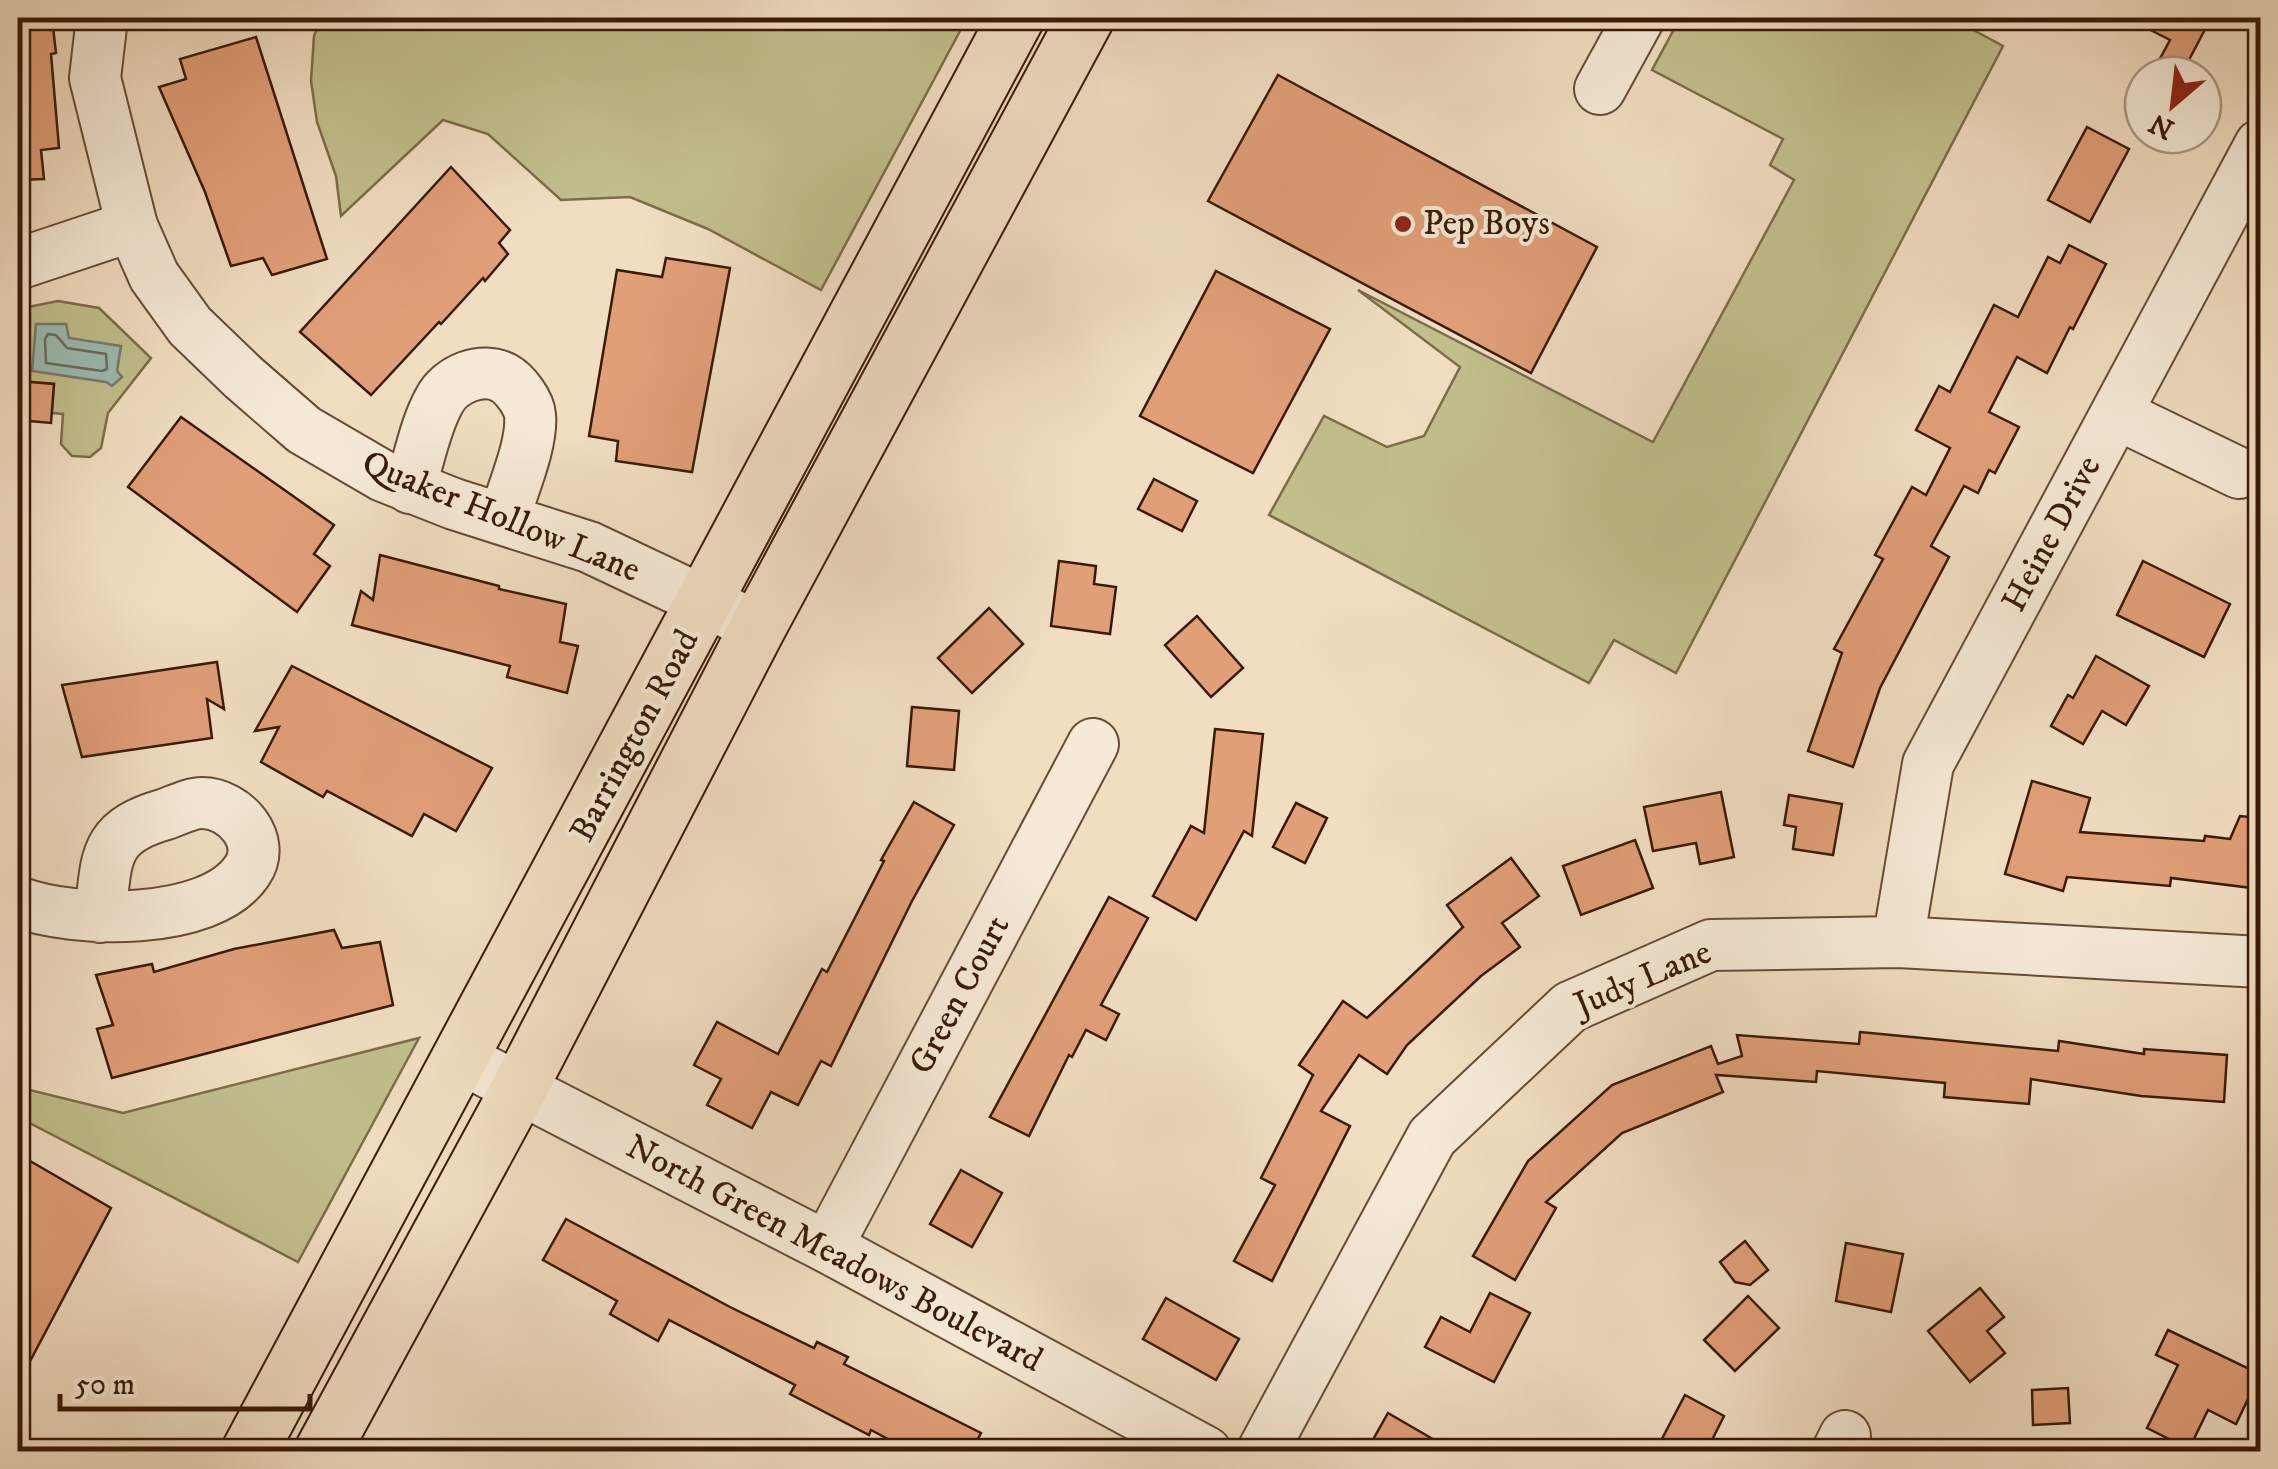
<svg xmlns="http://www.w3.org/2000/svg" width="2278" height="1469" font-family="'IM FELL DW Pica',serif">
  <rect width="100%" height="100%" fill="#f1dec1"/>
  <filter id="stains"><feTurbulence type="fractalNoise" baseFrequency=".002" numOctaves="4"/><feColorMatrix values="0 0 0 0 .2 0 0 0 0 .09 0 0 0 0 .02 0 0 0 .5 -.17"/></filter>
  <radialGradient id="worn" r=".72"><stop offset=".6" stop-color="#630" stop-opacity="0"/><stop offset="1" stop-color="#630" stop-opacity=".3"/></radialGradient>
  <g fill="#c2bf8d" stroke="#7e6c4a" stroke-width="2.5">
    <path d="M 321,18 L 967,18 L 821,290 L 708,229 L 630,197 L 561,200 L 488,134 L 443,120 L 341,216 L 336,176 L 317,122 L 311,81 L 314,36 Z"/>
    <path d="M 1680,18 L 1951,18 L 2003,46 L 1676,673 L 1614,640 L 1589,683 L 1269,515 L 1324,416 L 1387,447 L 1424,436 L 1460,367 L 1358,290 L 1653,442 L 1794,180 L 1770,165 L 1783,139 L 1652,70 Z"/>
    <path d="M 58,301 L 99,308 L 151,358 L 108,413 L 101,448 L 90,457 L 72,456 L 61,444 L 63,414 L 52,413 L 54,384 L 21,381 L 24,335 L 18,321 L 18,309 Z"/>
    <path d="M 419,1038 L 298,1262 L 18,1117 L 18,1087 L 123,1113 Z"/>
  </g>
  <path fill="#9bbcb3" stroke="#747b6e" stroke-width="2.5" d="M 36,324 L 66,324 L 69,338 L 121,346 L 117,371 L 122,377 L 112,386 L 106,382 L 32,371 Z"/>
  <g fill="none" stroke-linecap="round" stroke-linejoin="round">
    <path stroke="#6a6b5d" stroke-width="2.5" d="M 48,334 L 56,335 L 67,348 L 106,354 L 107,369 L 102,371 L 46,363 L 45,339 Z"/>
  </g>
  <g fill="#e19f78" stroke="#3a1a07" stroke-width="2.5">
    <path d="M 18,18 L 52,18 L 56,53 L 51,54 L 59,148 L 41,150 L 44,179 L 18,180 Z"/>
    <path d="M 2127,18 L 2211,18 L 2181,75 L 2151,75 L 2170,40 Z"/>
    <path d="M 256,37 L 327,259 L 272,275 L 263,258 L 231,266 L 205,192 L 159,87 L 186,79 L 180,59 Z"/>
    <path d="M 1278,75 L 1597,247 L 1531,373 L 1208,201 Z"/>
    <path d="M 2087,127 L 2129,149 L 2090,222 L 2048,200 Z"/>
    <path d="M 451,167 L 510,230 L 499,243 L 508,254 L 485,281 L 483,278 L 441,324 L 439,322 L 371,395 L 300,332 Z"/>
    <path d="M 2069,245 L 2106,264 L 2073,329 L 2070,327 L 2047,373 L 2017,357 L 1989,412 L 2019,427 L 1995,473 L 1989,470 L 1978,493 L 1964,486 L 1931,546 L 1949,557 L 1880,688 L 1853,767 L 1808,751 L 1842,653 L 1834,649 L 1883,559 L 1875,555 L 1912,487 L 1926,495 L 1950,448 L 1916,430 L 1939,386 L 1950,392 L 1994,305 L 2018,317 L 2048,257 L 2060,263 Z"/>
    <path d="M 666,258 L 730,268 L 692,472 L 616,461 L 618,441 L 589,436 L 617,270 L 662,277 Z"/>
    <path d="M 1216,271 L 1330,329 L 1253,473 L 1140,416 Z"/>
    <path d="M 18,381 L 54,384 L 51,423 L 18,420 Z"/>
    <path d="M 181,417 L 334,525 L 314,554 L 330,566 L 297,612 L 128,487 Z"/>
    <path d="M 1154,479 L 1197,501 L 1182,531 L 1138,509 Z"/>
    <path d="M 380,555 L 499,586 L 499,589 L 566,604 L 560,642 L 578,646 L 567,693 L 507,677 L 510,666 L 352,625 L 361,591 L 373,600 Z"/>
    <path d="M 1059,561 L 1096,566 L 1094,584 L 1116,587 L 1110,634 L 1051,626 Z"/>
    <path d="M 2143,561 L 2230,604 L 2204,657 L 2117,615 Z"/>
    <path d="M 989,608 L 1023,644 L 972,693 L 938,658 Z"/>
    <path d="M 1197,616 L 1243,668 L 1211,697 L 1165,645 Z"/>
    <path d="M 2096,656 L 2149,686 L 2126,725 L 2102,711 L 2083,744 L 2051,726 L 2068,695 L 2073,698 Z"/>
    <path d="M 217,662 L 224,709 L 207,699 L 212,738 L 82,757 L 62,685 Z"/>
    <path d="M 292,666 L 492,768 L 456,831 L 424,814 L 412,836 L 327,791 L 323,797 L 261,762 L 279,727 L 255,731 Z"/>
    <path d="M 912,707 L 959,711 L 954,770 L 907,766 Z"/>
    <path d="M 1215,729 L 1263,734 L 1252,836 L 1244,831 L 1196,920 L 1153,896 L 1191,826 L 1204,833 Z"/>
    <path d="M 2032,781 L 2090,798 L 2080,832 L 2204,841 L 2205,836 L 2230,839 L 2240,816 L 2260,818 L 2260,889 L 2171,878 L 2170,886 L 2067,877 L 2063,891 L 2005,874 Z"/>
    <path d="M 1721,792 L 1734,857 L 1700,864 L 1696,843 L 1653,851 L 1644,807 Z"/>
    <path d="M 1789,795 L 1842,804 L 1833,855 L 1793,849 L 1796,827 L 1784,825 Z"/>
    <path d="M 914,802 L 954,825 L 912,901 L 831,1066 L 821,1061 L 798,1105 L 771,1092 L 752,1128 L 707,1105 L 721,1079 L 694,1065 L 717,1022 L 778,1054 L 822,969 L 827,972 L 884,861 L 881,860 Z"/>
    <path d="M 1296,803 L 1327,818 L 1305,863 L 1273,847 Z"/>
    <path d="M 1635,840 L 1653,888 L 1581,915 L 1563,866 Z"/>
    <path d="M 1511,858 L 1539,896 L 1502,923 L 1520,947 L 1481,976 L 1407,1045 L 1387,1074 L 1359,1055 L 1321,1111 L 1350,1126 L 1272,1281 L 1234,1261 L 1275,1185 L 1261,1178 L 1313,1075 L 1299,1065 L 1343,1001 L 1367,1018 L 1463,927 L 1447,905 Z"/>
    <path d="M 1109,897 L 1148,918 L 1101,1005 L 1119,1014 L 1106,1040 L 1086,1030 L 1072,1057 L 1069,1055 L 1029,1136 L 990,1117 Z"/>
    <path d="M 334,930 L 342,948 L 380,942 L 393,1005 L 112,1078 L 97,1029 L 113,1025 L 96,975 L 152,964 L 154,972 L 234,949 Z"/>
    <path d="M 1860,1032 L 2058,1051 L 2059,1041 L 2144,1054 L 2144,1049 L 2227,1055 L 2224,1102 L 2141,1096 L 2031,1079 L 2029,1104 L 1944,1097 L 1945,1083 L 1817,1071 L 1816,1082 L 1716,1075 L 1723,1092 L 1622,1133 L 1546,1202 L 1556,1208 L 1515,1280 L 1473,1256 L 1528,1161 L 1612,1085 L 1711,1046 L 1718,1064 L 1742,1056 L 1737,1035 L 1859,1044 Z"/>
    <path d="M 18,1154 L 111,1208 L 18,1384 Z"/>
    <path d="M 961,1170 L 1002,1193 L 972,1247 L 930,1224 Z"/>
    <path d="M 566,1219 L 730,1307 L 814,1348 L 817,1342 L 848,1357 L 844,1364 L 981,1433 L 971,1452 L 912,1452 L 871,1430 L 869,1435 L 790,1394 L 795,1385 L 669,1320 L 658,1341 L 610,1314 L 617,1301 L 543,1260 Z"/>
    <path d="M 1745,1241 L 1768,1270 L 1750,1285 L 1735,1282 L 1720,1262 Z"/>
    <path d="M 1846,1243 L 1903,1254 L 1891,1312 L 1836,1301 Z"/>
    <path d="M 1980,1288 L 2004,1317 L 1987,1331 L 2005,1353 L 1970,1382 L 1928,1331 Z"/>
    <path d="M 1490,1293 L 1530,1313 L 1494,1382 L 1425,1347 L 1441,1317 L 1470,1332 Z"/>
    <path d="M 1748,1296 L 1779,1328 L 1735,1371 L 1704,1340 Z"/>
    <path d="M 1166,1298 L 1239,1339 L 1216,1380 L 1143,1339 Z"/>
    <path d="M 2168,1330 L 2260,1374 L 2236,1424 L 2208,1410 L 2189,1449 L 2147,1428 L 2178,1365 L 2156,1355 Z"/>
    <path d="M 2068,1388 L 2070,1423 L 2033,1425 L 2032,1390 Z"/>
    <path d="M 1685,1395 L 1724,1416 L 1706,1452 L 1655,1452 Z"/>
    <path d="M 1388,1413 L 1455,1452 L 1366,1452 Z"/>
  </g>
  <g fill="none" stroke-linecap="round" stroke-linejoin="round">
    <g stroke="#684b36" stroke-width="54">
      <g id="minor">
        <path d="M 102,18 L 95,78 L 132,226 L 154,276 L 190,326 L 243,377 L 304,430 L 383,476 L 454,504 L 589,547 L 758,627"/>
        <path d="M 1600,89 L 1639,18"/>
        <path d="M 18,264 L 132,226"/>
        <path d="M 2117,414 L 2239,473"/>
        <path d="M 410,488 C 419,460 425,426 439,401 C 450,379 482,366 504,378 C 515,384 529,403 530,415 C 533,444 512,490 504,519"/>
        <path d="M 18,902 C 73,923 210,927 247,871 C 268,841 235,803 202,803 C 191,803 177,810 166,814 C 102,832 107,857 100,917"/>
        <path d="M 1898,942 L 1928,764 L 2260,145"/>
        <path d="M 460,1058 L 827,1247 L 1206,1452"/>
        <path d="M 827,1247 L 1093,744"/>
        <path d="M 1262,1452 L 1432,1137 L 1570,1007 L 1711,945 L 1898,942 L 2260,962"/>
        <path d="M 1837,1452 L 1845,1436"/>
      </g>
    </g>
    <g stroke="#3a1a07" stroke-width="59">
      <g id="major">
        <path d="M 249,1452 L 1016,18"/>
        <path d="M 322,1452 L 519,1089 L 758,627 L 1086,18"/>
      </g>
    </g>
    <use href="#minor" stroke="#f6ead7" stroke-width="50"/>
    <use href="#major" stroke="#f1dec1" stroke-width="55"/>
  </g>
  <circle fill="#8f2418" stroke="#f6ead7" stroke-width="4" cx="1403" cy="224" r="10"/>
  <g text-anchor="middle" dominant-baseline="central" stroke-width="8" stroke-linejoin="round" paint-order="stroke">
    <g font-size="35" fill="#3a1a07" stroke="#f6ead7" text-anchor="start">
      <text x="1423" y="224">Pep Boys</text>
    </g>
    <g font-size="35" fill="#3a1a07" stroke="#f6ead7">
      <text transform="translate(501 517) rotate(22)">Quaker Hollow Lane</text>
      <text transform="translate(2052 534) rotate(-62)">Heine Drive</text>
      <text transform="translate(635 736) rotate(-62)">Barrington Road</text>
      <text transform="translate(1643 979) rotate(-23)">Judy Lane</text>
      <text transform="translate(960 995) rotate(-62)">Green Court</text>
      <text transform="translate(834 1254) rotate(28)">North Green Meadows Boulevard</text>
    </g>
  </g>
  <rect width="2278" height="1469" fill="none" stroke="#f1dec1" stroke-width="60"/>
  <rect x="20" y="20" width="2238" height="1429" fill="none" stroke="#3a1a07" stroke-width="5"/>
  <rect x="30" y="30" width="2218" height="1409" fill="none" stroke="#3a1a07" stroke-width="2.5"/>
  <g transform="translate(2173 105) rotate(208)"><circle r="48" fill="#f6ead7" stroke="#ab9784" stroke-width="2.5"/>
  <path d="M0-8L18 38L0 25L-18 38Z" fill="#8f2418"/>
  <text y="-15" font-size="28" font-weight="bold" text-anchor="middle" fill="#3a1a07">N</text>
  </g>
  <path d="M60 1394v15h250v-15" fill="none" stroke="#3a1a07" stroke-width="5"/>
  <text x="75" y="1394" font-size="30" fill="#3a1a07" stroke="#f6ead7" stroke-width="8" paint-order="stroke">50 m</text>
  <rect width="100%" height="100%" filter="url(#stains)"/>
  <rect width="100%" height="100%" fill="url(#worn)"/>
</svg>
